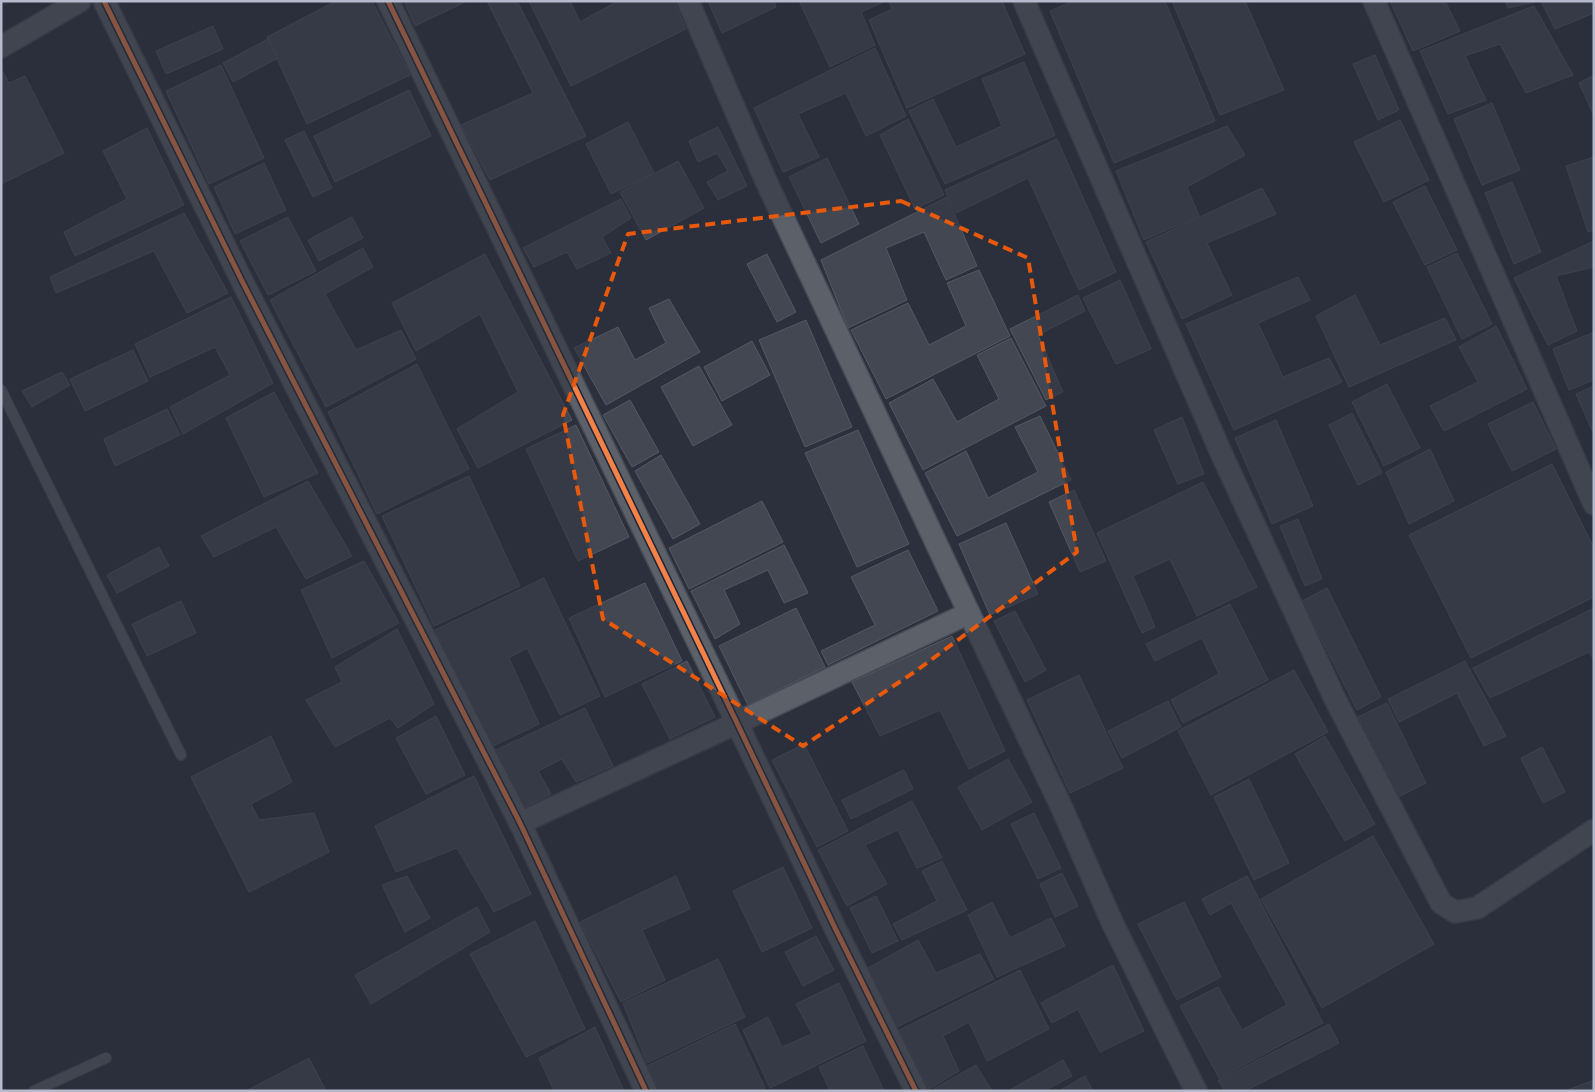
<svg xmlns="http://www.w3.org/2000/svg" width="1595" height="1092" font-family="Karla,sans-serif">
  <rect width="100%" height="100%" fill="#2b303c"/>
  <g fill="#434752" stroke="#535863">
    <path d="M 336,1 L 372,1 L 410,75 L 307,124 L 267,37 Z"/>
    <path d="M 404,1 L 467,1 L 415,26 Z"/>
    <path d="M 487,1 L 517,1 L 586,136 L 490,180 L 461,125 L 533,93 Z"/>
    <path d="M 529,1 L 570,1 L 580,22 L 618,1 L 674,1 L 686,29 L 571,86 Z"/>
    <path d="M 708,1 L 774,1 L 776,7 L 722,33 Z"/>
    <path d="M 799,1 L 886,1 L 861,12 L 875,45 L 830,67 Z"/>
    <path d="M 889,1 L 1002,1 L 1025,54 L 907,108 L 869,20 L 892,9 Z"/>
    <path d="M 1073,1 L 1165,1 L 1215,121 L 1114,163 L 1050,11 Z"/>
    <path d="M 1172,1 L 1245,1 L 1284,90 L 1220,115 Z"/>
    <path d="M 1390,1 L 1445,1 L 1460,31 L 1413,51 Z"/>
    <path d="M 1505,1 L 1535,1 L 1535,2 L 1508,8 Z"/>
    <path d="M 1547,1 L 1594,1 L 1594,13 L 1555,29 L 1542,3 Z"/>
    <path d="M 1534,6 L 1573,75 L 1526,93 L 1500,44 L 1465,56 L 1486,100 L 1448,114 L 1420,51 Z"/>
    <path d="M 213,26 L 223,49 L 166,74 L 156,51 Z"/>
    <path d="M 268,39 L 278,58 L 233,82 L 223,63 Z"/>
    <path d="M 875,48 L 906,116 L 866,136 L 846,93 L 798,114 L 819,157 L 783,172 L 754,108 Z"/>
    <path d="M 1375,55 L 1399,110 L 1378,120 L 1353,64 Z"/>
    <path d="M 1024,62 L 1055,135 L 945,184 L 909,111 L 933,99 L 956,147 L 1002,126 L 982,79 Z"/>
    <path d="M 221,65 L 264,158 L 209,184 L 166,91 Z"/>
    <path d="M 1,69 L 9,83 L 25,76 L 64,153 L 1,184 Z"/>
    <path d="M 1594,75 L 1594,116 L 1579,83 Z"/>
    <path d="M 409,90 L 431,136 L 335,182 L 314,136 Z"/>
    <path d="M 1492,103 L 1520,170 L 1482,185 L 1454,119 Z"/>
    <path d="M 908,119 L 944,195 L 915,209 L 880,135 Z"/>
    <path d="M 1400,120 L 1429,180 L 1384,202 L 1354,142 Z"/>
    <path d="M 628,122 L 654,173 L 611,194 L 586,144 Z"/>
    <path d="M 1227,126 L 1245,155 L 1187,187 L 1199,216 L 1144,240 L 1116,171 Z"/>
    <path d="M 718,127 L 747,186 L 718,200 L 707,182 L 728,171 L 717,153 L 698,162 L 689,141 Z"/>
    <path d="M 147,128 L 184,205 L 75,256 L 64,232 L 127,199 L 103,151 Z"/>
    <path d="M 304,131 L 332,188 L 313,197 L 285,140 Z"/>
    <path d="M 1057,139 L 1116,272 L 1079,290 L 1028,178 L 956,213 L 945,190 Z"/>
    <path d="M 1594,157 L 1594,230 L 1588,232 L 1566,166 Z"/>
    <path d="M 827,158 L 859,224 L 821,243 L 789,177 Z"/>
    <path d="M 678,161 L 704,208 L 646,240 L 620,192 Z"/>
    <path d="M 264,163 L 286,210 L 235,234 L 214,187 Z"/>
    <path d="M 1512,182 L 1541,252 L 1514,264 L 1485,193 Z"/>
    <path d="M 1425,186 L 1457,250 L 1425,265 L 1393,202 Z"/>
    <path d="M 1262,188 L 1276,214 L 1207,243 L 1232,295 L 1182,319 L 1146,242 Z"/>
    <path d="M 947,197 L 977,266 L 946,280 L 924,232 L 886,248 L 907,300 L 848,328 L 821,260 Z"/>
    <path d="M 621,199 L 631,218 L 602,237 L 611,253 L 577,269 L 567,252 L 534,267 L 523,248 Z"/>
    <path d="M 184,213 L 228,293 L 187,313 L 154,251 L 56,293 L 50,277 Z"/>
    <path d="M 288,217 L 316,271 L 268,295 L 240,241 Z"/>
    <path d="M 352,217 L 363,238 L 319,261 L 308,240 Z"/>
    <path d="M 1594,241 L 1594,267 L 1556,276 L 1577,331 L 1548,345 L 1514,278 Z"/>
    <path d="M 363,248 L 373,267 L 325,294 L 356,350 L 401,330 L 416,359 L 326,407 L 270,300 Z"/>
    <path d="M 1457,253 L 1492,324 L 1462,339 L 1427,267 Z"/>
    <path d="M 485,254 L 572,420 L 478,468 L 457,429 L 518,392 L 480,314 L 416,351 L 392,303 Z"/>
    <path d="M 767,254 L 796,312 L 777,322 L 747,264 Z"/>
    <path d="M 979,270 L 1010,336 L 886,399 L 851,330 L 908,303 L 929,345 L 966,326 L 947,283 Z"/>
    <path d="M 1298,277 L 1310,300 L 1258,323 L 1283,377 L 1329,358 L 1342,382 L 1234,430 L 1186,324 Z"/>
    <path d="M 1120,280 L 1151,349 L 1116,364 L 1083,298 Z"/>
    <path d="M 1078,295 L 1085,311 L 1038,335 L 1063,392 L 1046,400 L 1010,329 Z"/>
    <path d="M 1355,295 L 1380,345 L 1445,318 L 1456,340 L 1349,387 L 1316,316 Z"/>
    <path d="M 231,297 L 273,383 L 183,434 L 170,407 L 230,375 L 215,347 L 150,377 L 135,344 Z"/>
    <path d="M 669,299 L 700,352 L 606,405 L 574,348 L 618,327 L 635,360 L 666,343 L 649,308 Z"/>
    <path d="M 806,320 L 852,427 L 805,447 L 759,340 Z"/>
    <path d="M 1496,326 L 1527,389 L 1444,431 L 1430,406 L 1478,382 L 1459,347 Z"/>
    <path d="M 1592,333 L 1594,337 L 1594,380 L 1569,390 L 1553,349 Z"/>
    <path d="M 1011,338 L 1046,406 L 923,470 L 889,403 L 933,379 L 957,422 L 999,399 L 977,355 Z"/>
    <path d="M 752,341 L 770,375 L 722,401 L 704,367 Z"/>
    <path d="M 133,350 L 148,381 L 85,411 L 70,379 Z"/>
    <path d="M 417,364 L 469,469 L 377,514 L 328,412 Z"/>
    <path d="M 699,366 L 732,425 L 693,446 L 661,387 Z"/>
    <path d="M 62,372 L 70,385 L 32,407 L 22,391 Z"/>
    <path d="M 1387,384 L 1420,448 L 1384,466 L 1352,402 Z"/>
    <path d="M 1594,386 L 1594,435 L 1576,394 Z"/>
    <path d="M 274,392 L 318,473 L 264,497 L 226,418 Z"/>
    <path d="M 630,400 L 659,452 L 632,467 L 603,415 Z"/>
    <path d="M 1533,402 L 1556,449 L 1512,471 L 1488,424 Z"/>
    <path d="M 167,409 L 180,435 L 115,466 L 104,439 Z"/>
    <path d="M 1352,413 L 1382,473 L 1358,485 L 1329,425 Z"/>
    <path d="M 1040,416 L 1071,480 L 957,536 L 925,473 L 966,451 L 988,498 L 1038,472 L 1015,427 Z"/>
    <path d="M 1182,417 L 1204,474 L 1178,484 L 1154,430 Z"/>
    <path d="M 1276,420 L 1313,506 L 1272,524 L 1235,438 Z"/>
    <path d="M 576,425 L 629,537 L 578,561 L 526,449 Z"/>
    <path d="M 858,430 L 909,544 L 857,567 L 805,453 Z"/>
    <path d="M 1430,449 L 1454,501 L 1409,524 L 1386,472 Z"/>
    <path d="M 661,455 L 700,524 L 673,539 L 635,471 Z"/>
    <path d="M 1552,464 L 1594,548 L 1594,597 L 1471,658 L 1409,535 Z"/>
    <path d="M 469,476 L 520,586 L 434,626 L 382,516 Z"/>
    <path d="M 308,481 L 352,556 L 306,579 L 276,527 L 214,557 L 201,536 Z"/>
    <path d="M 1203,482 L 1257,587 L 1197,616 L 1170,559 L 1133,576 L 1155,627 L 1142,633 L 1097,533 Z"/>
    <path d="M 1074,490 L 1106,561 L 1080,572 L 1049,502 Z"/>
    <path d="M 762,501 L 783,542 L 689,589 L 669,548 Z"/>
    <path d="M 1298,519 L 1322,579 L 1305,586 L 1280,526 Z"/>
    <path d="M 1006,523 L 1038,594 L 990,615 L 959,544 Z"/>
    <path d="M 784,545 L 808,593 L 784,603 L 768,570 L 724,590 L 740,624 L 715,639 L 691,591 Z"/>
    <path d="M 159,547 L 169,566 L 117,593 L 107,575 Z"/>
    <path d="M 908,550 L 938,611 L 828,665 L 821,651 L 875,625 L 851,577 Z"/>
    <path d="M 364,561 L 399,623 L 332,658 L 301,590 Z"/>
    <path d="M 544,578 L 600,696 L 560,715 L 527,648 L 509,658 L 539,724 L 491,747 L 435,630 Z"/>
    <path d="M 645,583 L 682,661 L 605,697 L 569,618 Z"/>
    <path d="M 1327,588 L 1381,697 L 1357,710 L 1302,601 Z"/>
    <path d="M 181,601 L 196,633 L 147,656 L 132,624 Z"/>
    <path d="M 1230,604 L 1268,680 L 1183,723 L 1171,700 L 1219,674 L 1202,638 L 1155,661 L 1146,644 Z"/>
    <path d="M 796,608 L 825,667 L 748,705 L 719,646 Z"/>
    <path d="M 1594,608 L 1594,660 L 1589,652 L 1490,698 L 1473,668 Z"/>
    <path d="M 1015,611 L 1046,670 L 1025,682 L 994,621 Z"/>
    <path d="M 397,629 L 434,704 L 398,728 L 390,718 L 335,747 L 306,700 L 342,682 L 335,667 Z"/>
    <path d="M 952,636 L 1005,751 L 969,769 L 940,710 L 880,736 L 852,682 Z"/>
    <path d="M 687,661 L 715,717 L 670,739 L 642,684 Z"/>
    <path d="M 1465,661 L 1506,736 L 1484,746 L 1457,693 L 1399,722 L 1388,699 Z"/>
    <path d="M 1294,670 L 1328,732 L 1211,795 L 1178,731 Z"/>
    <path d="M 1079,675 L 1123,768 L 1070,793 L 1027,700 Z"/>
    <path d="M 1168,701 L 1181,727 L 1122,758 L 1108,731 Z"/>
    <path d="M 1387,703 L 1426,783 L 1396,798 L 1358,717 Z"/>
    <path d="M 585,708 L 613,766 L 576,782 L 562,759 L 538,771 L 551,794 L 521,809 L 494,751 Z"/>
    <path d="M 436,716 L 465,775 L 426,794 L 396,738 Z"/>
    <path d="M 271,736 L 292,782 L 251,804 L 259,820 L 314,813 L 329,852 L 249,892 L 191,777 Z"/>
    <path d="M 1325,736 L 1375,824 L 1345,841 L 1295,754 Z"/>
    <path d="M 804,744 L 848,831 L 817,847 L 772,760 Z"/>
    <path d="M 1542,747 L 1565,792 L 1543,803 L 1521,758 Z"/>
    <path d="M 1008,759 L 1032,802 L 982,830 L 958,787 Z"/>
    <path d="M 904,770 L 913,789 L 851,819 L 842,800 Z"/>
    <path d="M 474,776 L 531,894 L 494,912 L 457,848 L 396,872 L 375,826 Z"/>
    <path d="M 1249,779 L 1289,863 L 1254,880 L 1214,797 Z"/>
    <path d="M 912,801 L 942,858 L 917,868 L 898,830 L 865,845 L 887,884 L 847,906 L 818,850 Z"/>
    <path d="M 1034,813 L 1061,868 L 1038,879 L 1011,824 Z"/>
    <path d="M 1373,836 L 1434,944 L 1322,1008 L 1261,899 Z"/>
    <path d="M 942,861 L 967,910 L 902,940 L 893,924 L 937,901 L 922,871 Z"/>
    <path d="M 783,867 L 812,928 L 762,952 L 733,891 Z"/>
    <path d="M 1062,873 L 1078,906 L 1055,917 L 1040,884 Z"/>
    <path d="M 407,876 L 430,918 L 405,932 L 382,885 Z"/>
    <path d="M 676,876 L 690,909 L 642,930 L 665,980 L 621,1002 L 580,922 Z"/>
    <path d="M 1247,876 L 1323,1023 L 1219,1078 L 1180,1006 L 1218,987 L 1242,1030 L 1287,1005 L 1231,903 L 1210,915 L 1202,899 Z"/>
    <path d="M 876,896 L 898,941 L 872,953 L 850,908 Z"/>
    <path d="M 992,902 L 1010,938 L 1051,918 L 1065,946 L 997,977 L 968,915 Z"/>
    <path d="M 1184,902 L 1221,977 L 1177,1000 L 1138,924 Z"/>
    <path d="M 477,907 L 490,932 L 371,1004 L 355,975 Z"/>
    <path d="M 535,921 L 585,1029 L 526,1057 L 470,954 Z"/>
    <path d="M 816,936 L 834,970 L 803,986 L 785,952 Z"/>
    <path d="M 918,940 L 936,973 L 980,954 L 994,979 L 897,1027 L 868,968 Z"/>
    <path d="M 718,959 L 745,1017 L 647,1063 L 623,1003 Z"/>
    <path d="M 1113,965 L 1144,1031 L 1100,1052 L 1078,1009 L 1052,1023 L 1041,1003 Z"/>
    <path d="M 1020,970 L 1049,1029 L 987,1061 L 969,1022 L 943,1036 L 959,1071 L 929,1089 L 899,1030 Z"/>
    <path d="M 839,983 L 866,1041 L 770,1088 L 743,1030 L 768,1017 L 782,1047 L 812,1034 L 796,1004 Z"/>
    <path d="M 735,1024 L 765,1088 L 760,1091 L 659,1091 L 647,1066 Z"/>
    <path d="M 1329,1024 L 1339,1043 L 1245,1091 L 1225,1091 L 1218,1080 Z"/>
    <path d="M 595,1027 L 624,1091 L 554,1091 L 539,1058 Z"/>
    <path d="M 863,1046 L 884,1091 L 830,1091 L 819,1067 Z"/>
    <path d="M 309,1058 L 326,1091 L 246,1091 Z"/>
    <path d="M 1063,1060 L 1072,1076 L 1044,1091 L 1008,1091 Z"/>
    <path d="M 976,1065 L 992,1091 L 936,1091 L 935,1088 Z"/>
    <path d="M 1085,1076 L 1093,1091 L 1059,1091 Z"/>
    <path d="M 1594,1080 L 1594,1091 L 1565,1091 Z"/>
  </g>
  <g fill="none" stroke-linecap="round" stroke-linejoin="round">
    <g stroke="#474b55" stroke-width="12">
      <g id="service">
        <path d="M 1,390 L 181,755"/>
        <path d="M 34,1091 L 106,1058"/>
      </g>
    </g>
    <g stroke="#474b55" stroke-width="24">
      <g id="minor">
        <path d="M 104,1 L 243,283 L 520,823 L 646,1091"/>
        <path d="M 388,1 L 737,723 L 836,930 L 916,1091"/>
        <path d="M 688,1 L 766,181 L 969,613 L 1061,806 L 1112,922 L 1196,1091"/>
        <path d="M 1024,1 L 1222,455 L 1335,699 L 1441,903 L 1455,912 L 1477,908 L 1594,830"/>
        <path d="M 1374,1 L 1594,504"/>
        <path d="M 1,47 L 80,1"/>
        <path d="M 520,823 L 737,723 L 969,613"/>
      </g>
    </g>
    <use href="#service" stroke="#5c6069" stroke-width="10"/>
    <use href="#minor" stroke="#5c6069" stroke-width="21"/>
    <g stroke="#1d2538" stroke-width="8">
      <g id="cycleway">
        <path d="M 104,1 L 243,283 L 520,823 L 646,1091"/>
        <path d="M 388,1 L 737,723 L 836,930 L 916,1091"/>
      </g>
    </g>
    <use href="#cycleway" stroke="#f48246" stroke-width="5"/>
  </g>
  <path d="M0 0H1595V1092H0ZM 901,201 L 1028,258 L 1077,552 L 916,671 L 803,746 L 603,619 L 563,415 L 628,234 Z" fill="#2b303c" fill-opacity=".55" fill-rule="evenodd"/>
  <path fill="none" stroke="#e8590c" stroke-width="4" stroke-dasharray="10 6" stroke-linejoin="round" d="M 901,201 L 1028,258 L 1077,552 L 916,671 L 803,746 L 603,619 L 563,415 L 628,234 Z"/>
  <rect width="1595" height="1092" fill="none" stroke="#b5bbcd" stroke-width="5"/>
</svg>
